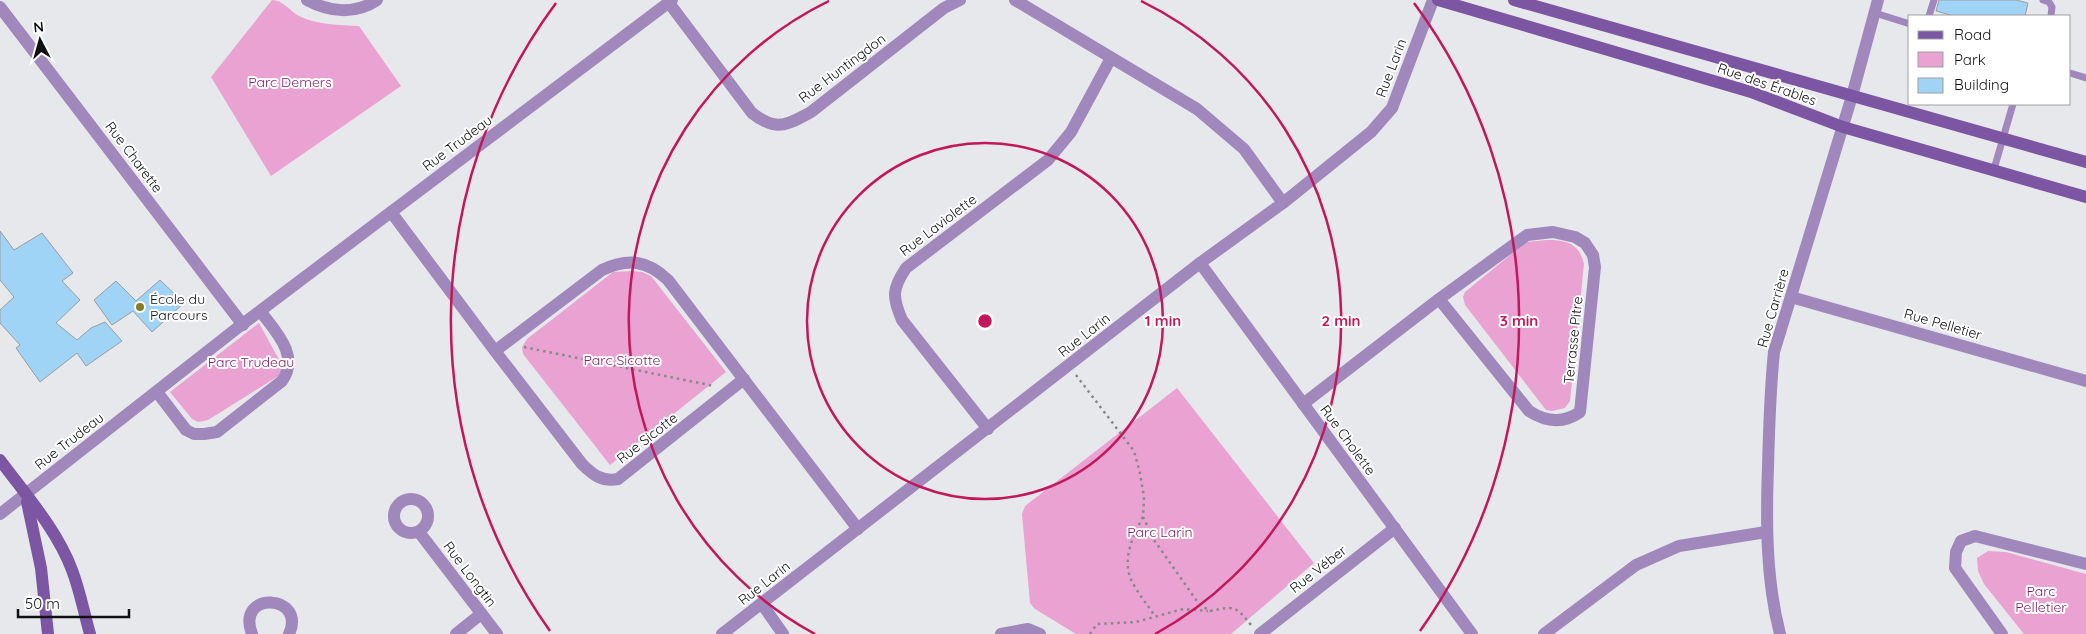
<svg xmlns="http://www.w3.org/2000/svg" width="2086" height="634" font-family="Quicksand,sans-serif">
  <rect width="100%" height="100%" fill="#e7e8ec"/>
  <g fill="#e9a2d1">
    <path d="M 272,0 C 283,0 290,11 299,16 C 317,25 339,25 359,26 L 401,86 L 271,176 L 211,77 Z"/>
    <path d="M 1547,240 C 1566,240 1579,243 1584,264 L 1570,401 L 1565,408 L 1552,411 L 1546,410 L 1465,305 L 1463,297 L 1465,292 L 1526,242 Z"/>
    <path d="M 632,271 L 642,272 L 651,276 L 726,372 L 610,465 L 523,354 L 522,347 L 527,339 L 613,272 Z"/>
    <path d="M 259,323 L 282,365 L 280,375 L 208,420 L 198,422 L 192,419 L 170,392 Z"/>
    <path d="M 1177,388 L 1314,563 L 1231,634 L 1076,634 L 1035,609 L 1030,603 L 1022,514 L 1025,506 Z"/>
    <path d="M 1988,551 L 2006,552 L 2086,574 L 2086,634 L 2024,634 L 1984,584 L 1978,571 L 1977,558 Z"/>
  </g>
  <g fill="#a0d4f7" stroke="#999da0">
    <path d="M 1939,0 L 2016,0 L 2028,3 L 2025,16 L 1954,16 L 1936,11 Z"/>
    <path d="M 0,231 L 14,250 L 42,233 L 73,273 L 62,281 L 80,300 L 56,323 L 77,340 L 91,328 L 105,322 L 122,341 L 86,366 L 77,353 L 40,382 L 16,348 L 20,345 L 0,323 L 0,310 L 14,297 L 0,280 Z"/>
    <path d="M 160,280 L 184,303 L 152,332 L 133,311 L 112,325 L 94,300 L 116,281 L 136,301 Z"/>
  </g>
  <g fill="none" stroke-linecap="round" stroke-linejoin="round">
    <g stroke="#88898c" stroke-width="2.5" stroke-dasharray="2.5 4" stroke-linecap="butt">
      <path d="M 524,347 L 714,386"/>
      <path d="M 1076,375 L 1134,451 L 1140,473 L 1144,497 L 1143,517 L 1154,540 L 1199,604 L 1210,611 C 1234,606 1235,605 1251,625"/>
      <path d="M 1143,517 C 1131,539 1120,564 1135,587 C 1141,598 1149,606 1155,617"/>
      <path d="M 1090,634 L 1097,624 L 1136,622 L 1183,609 L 1208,611"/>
    </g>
    <g stroke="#a087bc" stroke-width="7">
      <path d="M 2043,0 L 2049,2 L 2052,7 L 2051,16"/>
      <path d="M 1875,13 L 1910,24"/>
      <path d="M 1929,16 L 1934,0"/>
      <path d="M 2070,73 L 2086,78"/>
      <path d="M 1994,169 L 2013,104"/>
    </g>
    <g stroke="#a087bc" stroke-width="12">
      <path d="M 307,0 C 329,12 355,15 377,0"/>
      <path d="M 1015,0 L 1197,109 L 1244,149 L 1283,203"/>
      <path d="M 669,3 L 752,113 C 776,132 787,125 811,112 L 944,8 L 960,0"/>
      <path d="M 0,7 L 243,325"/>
      <path d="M 391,212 L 495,351 L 582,464 C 593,475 602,482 618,479 L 744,379"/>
      <path d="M 1200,263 L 1472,634"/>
      <path d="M 1791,297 L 2086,381"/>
      <path d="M 495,351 L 602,270 C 628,258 647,260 668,280 L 858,529"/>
      <path d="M 157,392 L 186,430 L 194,434 L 204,434 L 217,432 L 282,381 C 300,356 276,332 261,312"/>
      <path d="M 1303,404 L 1439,299 L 1527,235 L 1553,232 L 1575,237 L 1585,243 L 1593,255 L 1595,267 L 1580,412 C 1563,424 1546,422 1529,411 L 1439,299"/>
      <path d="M 988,429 L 902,320 C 892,297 892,289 906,268 L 1048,160 L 1071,132 L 1111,58"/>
      <circle cx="411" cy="516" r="17"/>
      <path d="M 0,514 L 236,329 L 672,0"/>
      <path d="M 419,532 L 497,634"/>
      <path d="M 762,604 L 783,634"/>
      <path d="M 252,634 C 235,590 307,594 289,634"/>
      <path d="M 456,634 L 481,614"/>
      <path d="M 722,634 L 1200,263 L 1283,203 L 1371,132 L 1392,108 L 1433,0"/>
      <path d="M 1001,634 L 1028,629 L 1040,634"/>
      <path d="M 1260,634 L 1395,528"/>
      <path d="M 1544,634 L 1636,565 L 1679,546 L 1766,532"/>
      <path d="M 1780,634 C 1766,580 1766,522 1768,467 C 1769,428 1770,391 1774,352 L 1852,96 L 1878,0"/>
      <path d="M 2002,634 L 1955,568 L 1956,552 L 1961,541 L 1975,536 L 2086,564"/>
    </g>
    <g stroke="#7d56a3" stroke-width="12">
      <path d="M 1438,0 L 1751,92 L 1843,127 L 2086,197"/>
      <path d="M 1514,0 L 2086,162"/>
      <path d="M 0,460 C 26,495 57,530 72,570 C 80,591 84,613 90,634"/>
      <path d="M 27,502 L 41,568 L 48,634"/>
    </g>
  </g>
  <g fill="none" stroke="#c2185b" stroke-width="2.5">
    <circle cx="985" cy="321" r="178"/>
    <path d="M815 634A356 356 0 0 1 829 1M1141 1A356 356 0 0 1 1155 634"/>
    <path d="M550 631A534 534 0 0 1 556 3M1414 3A534 534 0 0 1 1420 631"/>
  </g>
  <circle fill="#887c22" stroke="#fff" stroke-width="2" cx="140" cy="307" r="5"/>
  <g text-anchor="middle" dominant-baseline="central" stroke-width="4" stroke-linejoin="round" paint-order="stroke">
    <g font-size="14" fill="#0f1011" stroke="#fff">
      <text transform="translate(842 68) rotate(-37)">Rue Huntingdon</text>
      <text transform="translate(1391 68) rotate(-69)">Rue Larin</text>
      <text transform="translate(1767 84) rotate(19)">Rue des Érables</text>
      <text transform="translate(457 143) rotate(-37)">Rue Trudeau</text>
      <text transform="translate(134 157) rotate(53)">Rue Charette</text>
      <text transform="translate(938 225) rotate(-37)">Rue Laviolette</text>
      <text transform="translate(1773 308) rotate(-74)">Rue Carrière</text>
      <text transform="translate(1943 324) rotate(16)">Rue Pelletier</text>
      <text transform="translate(1084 335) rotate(-38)">Rue Larin</text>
      <text transform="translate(1573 340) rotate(-84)">Terrasse Pitre</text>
      <text transform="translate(647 438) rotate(-38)">Rue Sicotte</text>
      <text transform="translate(1348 440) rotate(54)">Rue Cholette</text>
      <text transform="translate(69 441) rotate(-38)">Rue Trudeau</text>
      <text transform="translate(1318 569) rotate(-38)">Rue Véber</text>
      <text transform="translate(470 574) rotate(53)">Rue Longtin</text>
      <text transform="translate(764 583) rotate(-38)">Rue Larin</text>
    </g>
    <g font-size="14" fill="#7c1c64" stroke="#fff">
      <text x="290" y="82">Parc Demers</text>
      <text x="622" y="360">Parc Sicotte</text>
      <text x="251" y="362">Parc Trudeau</text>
      <text x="1160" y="532">Parc Larin</text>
      <text x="2041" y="591">Parc<tspan x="2041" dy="16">Pelletier</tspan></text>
    </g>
    <g font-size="14" fill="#0f1011" stroke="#fff" text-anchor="start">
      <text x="150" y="299">École du<tspan x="150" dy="16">Parcours</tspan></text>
    </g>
  </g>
  <circle cx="985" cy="321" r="8" fill="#c2185b" stroke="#fff" stroke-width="2.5"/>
  <g font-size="15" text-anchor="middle" font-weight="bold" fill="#c2185b" stroke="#fff" stroke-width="4" stroke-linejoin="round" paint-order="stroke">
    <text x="1163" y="326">1 min</text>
    <text x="1341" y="326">2 min</text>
    <text x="1519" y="326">3 min</text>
  </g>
  <rect x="1908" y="15" width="162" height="90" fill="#ffffff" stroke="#9f9fa0"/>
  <rect x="1918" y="31" width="25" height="8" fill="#7d56a3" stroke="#9f9fa0"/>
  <text x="1954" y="40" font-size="15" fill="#0f1011">Road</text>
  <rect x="1918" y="52" width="25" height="15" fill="#e9a2d1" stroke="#9f9fa0"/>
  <text x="1954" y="65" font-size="15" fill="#0f1011">Park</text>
  <rect x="1918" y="78" width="25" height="15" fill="#a0d4f7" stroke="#9f9fa0"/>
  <text x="1954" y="90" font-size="15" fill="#0f1011">Building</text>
  <g transform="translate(40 40) rotate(354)" stroke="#ffffff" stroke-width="4" paint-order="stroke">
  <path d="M0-4L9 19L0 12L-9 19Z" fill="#0f1011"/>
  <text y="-8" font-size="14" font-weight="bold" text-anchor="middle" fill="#0f1011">N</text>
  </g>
  <path d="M18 609v8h111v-8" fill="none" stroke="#0f1011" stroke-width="2.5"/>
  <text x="25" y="609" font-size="15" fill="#0f1011" stroke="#ffffff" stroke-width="4" paint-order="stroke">50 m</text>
</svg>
